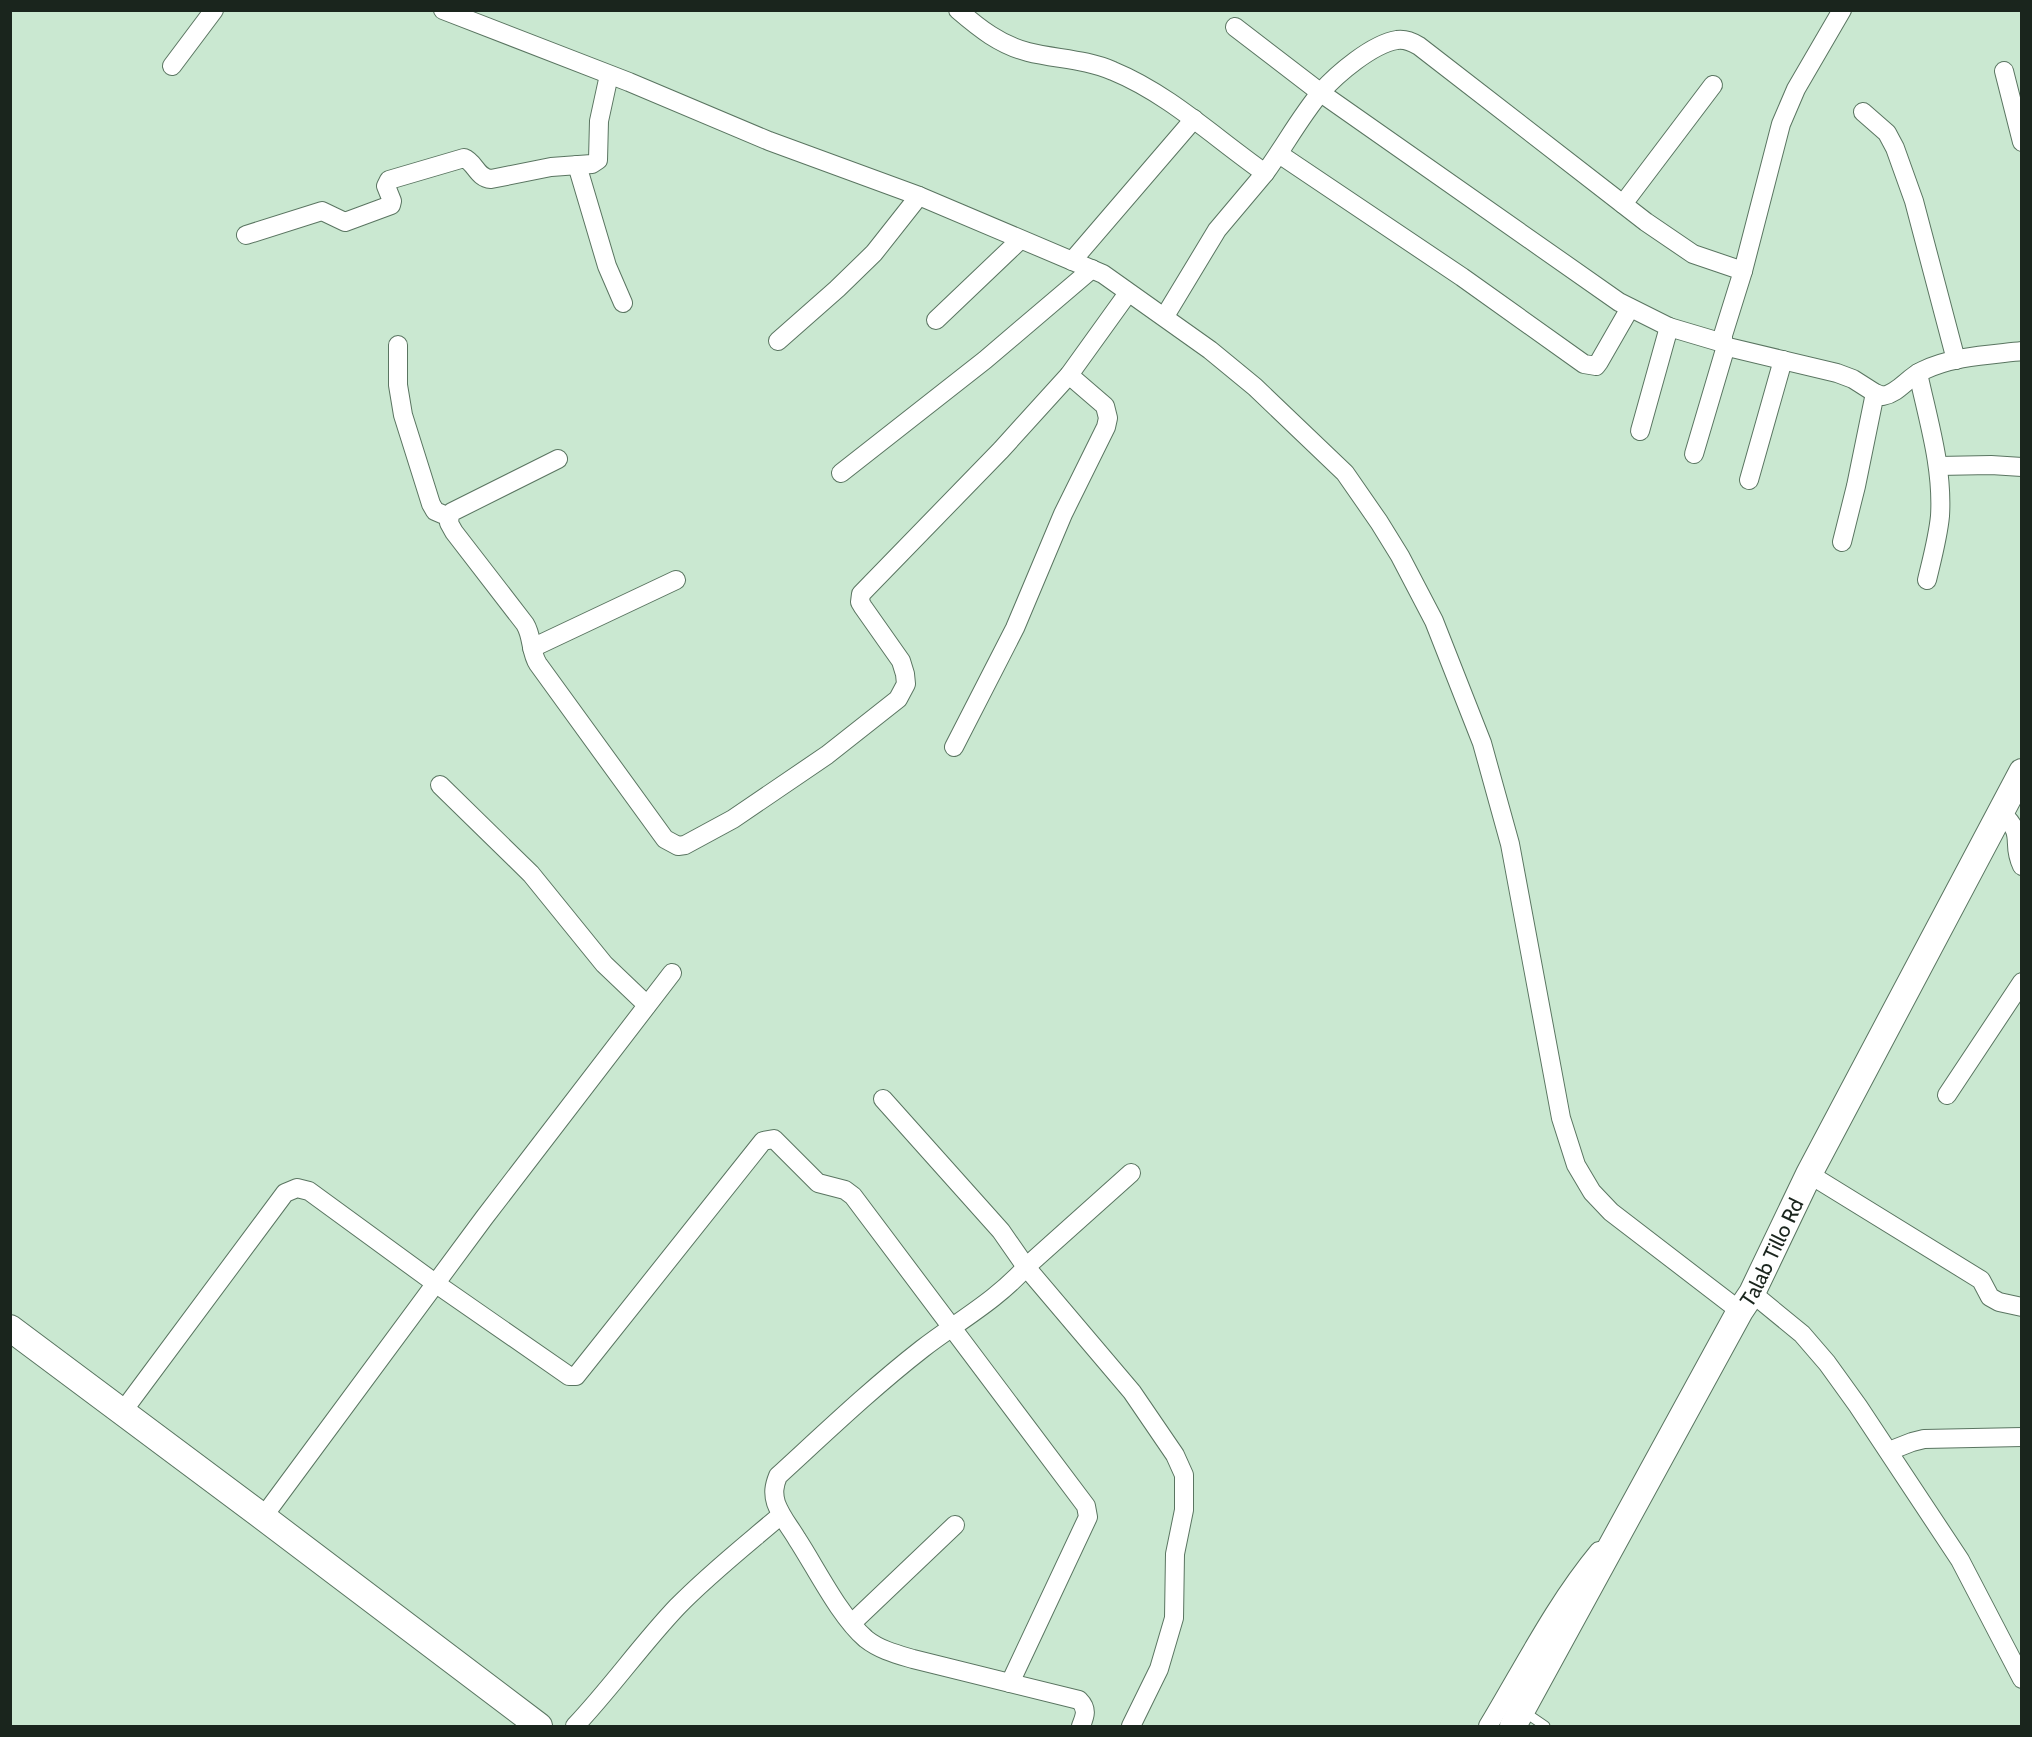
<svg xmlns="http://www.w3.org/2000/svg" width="2032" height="1737" font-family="Cabin,sans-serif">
  <rect width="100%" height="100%" fill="#cae8d1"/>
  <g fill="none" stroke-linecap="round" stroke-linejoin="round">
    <g stroke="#5a7561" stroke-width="11">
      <path id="lane" d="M 1523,1711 L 1545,1726"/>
    </g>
    <g stroke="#5a7561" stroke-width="20">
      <g id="street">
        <path d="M 443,10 L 629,82 L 769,141 L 919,196 L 1103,274 L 1210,350 L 1255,387 L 1345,473 L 1379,522 L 1400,556 L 1434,621 L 1482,743 L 1510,844 L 1561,1118 L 1576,1165 L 1592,1192 L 1611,1212 L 1740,1311"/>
        <path d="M 958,10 C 979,28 1000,45 1028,52 C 1056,59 1086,59 1113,71 C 1169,94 1215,138 1265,173 C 1284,147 1300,117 1321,92 C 1337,74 1372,44 1397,40 C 1406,39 1412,42 1419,46 L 1646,222 L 1693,254 L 1743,271 L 1723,335 L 1723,343 L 1728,347 L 1837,373 L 1853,379 L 1875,393 L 1883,396 C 1899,393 1907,378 1922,371 C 1953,356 1988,355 2022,351"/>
        <path d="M 1235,27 L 1321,93 L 1619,302 L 1669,327 L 1723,343"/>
        <path d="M 172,66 L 214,10"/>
        <path d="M 2004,71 L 2022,142"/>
        <path d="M 1863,112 L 1887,133 L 1895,148 L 1914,201 L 1956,360"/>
        <path d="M 1279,154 L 1462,277 L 1584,364 L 1596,366 L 1599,362 L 1630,308"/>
        <path d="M 577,165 L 607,266 L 623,303"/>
        <path d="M 1623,204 L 1713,85"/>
        <path d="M 246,235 L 322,211 L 345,222 L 391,205 L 392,201 L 386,186 L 389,180 L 464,158 C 475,162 477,178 491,179 L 551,167 L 592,164 L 598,160 L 599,121 L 609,75"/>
        <path d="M 1072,261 L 1194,119"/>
        <path d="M 1743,271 L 1781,124 L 1796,89 L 1842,10"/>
        <path d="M 1165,316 L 1217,230 L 1265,173"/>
        <path d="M 936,320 L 1020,240"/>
        <path d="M 778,341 L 837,289 L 874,253 L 919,196"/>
        <path d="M 398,345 L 398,385 L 403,415 L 431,504 L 435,511 L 449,517"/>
        <path d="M 1918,373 C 1928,420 1943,467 1940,516 C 1938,537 1932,559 1927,580"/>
        <path d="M 1640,431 L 1669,327"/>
        <path d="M 1694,454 L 1726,346"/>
        <path d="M 558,459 L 452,512 L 450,514 L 449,523 L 454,532 L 525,624 C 533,637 530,652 538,664 L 665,839 L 678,846 L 685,845 L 733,819 L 827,755 L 898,699 L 906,684 L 905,674 L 901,661 L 863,607 L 860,602 L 861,594 L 1001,450 L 1069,375 L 1128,293"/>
        <path d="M 1938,466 L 1991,465 L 2022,467"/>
        <path d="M 841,473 L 985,360 L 1092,269"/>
        <path d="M 1749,480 L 1783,360"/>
        <path d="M 1842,542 L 1856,486 L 1875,393"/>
        <path d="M 532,648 L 676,580"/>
        <path d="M 954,747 L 1015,628 L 1063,514 L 1106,427 L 1108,418 L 1105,406 L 1069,375"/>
        <path d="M 440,785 L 531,874 L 604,964 L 647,1005"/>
        <path d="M 2001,812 C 2027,837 2010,841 2022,866"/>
        <path d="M 1947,1095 L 2022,982"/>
        <path d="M 883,1099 L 1001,1231 L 1026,1267 L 1132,1392 L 1175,1455 L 1184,1475 L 1184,1510 L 1175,1554 L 1174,1618 L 1159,1669 L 1131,1726"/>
        <path d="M 1809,1174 L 1981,1280 L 1990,1297 L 1999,1302 L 2022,1307"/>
        <path d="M 1752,1293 L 1802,1334 L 1827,1363 L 1858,1406 L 1960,1560 L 2022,1679"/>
        <path d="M 123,1411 L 285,1193 L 297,1188 L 309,1191 L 435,1283 L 569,1376 L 576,1376 L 763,1141 L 774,1139 L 818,1183 L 845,1190 L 853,1196 L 1086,1506 L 1088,1517 L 1010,1683"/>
        <path d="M 1889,1451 L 1912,1442 L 1924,1439 L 2022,1437"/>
        <path d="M 263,1517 L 484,1218 L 672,973"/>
        <path d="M 852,1623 L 955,1525"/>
        <path d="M 575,1726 C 611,1688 641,1645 677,1607 C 709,1574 746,1545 781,1515"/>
        <path d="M 1081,1726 C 1085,1716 1088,1709 1079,1700 L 913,1659 C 896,1654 880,1650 866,1639 C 840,1617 816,1568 797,1539 C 790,1527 781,1517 776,1503 C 773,1493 774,1486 778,1476 C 825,1433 872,1388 922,1349 C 957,1322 997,1300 1026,1267 L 1131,1173"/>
        <path d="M 1488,1726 C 1523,1668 1555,1604 1599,1551"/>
      </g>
    </g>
    <g stroke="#5a7561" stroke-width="28">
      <g id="secondary">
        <path d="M 10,1328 L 263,1517 L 539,1726"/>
        <path id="s1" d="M 1513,1726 L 1740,1311 L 1752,1293 L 1809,1174 L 2022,772"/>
      </g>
    </g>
    <use href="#lane" stroke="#fff" stroke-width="9"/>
    <use href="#street" stroke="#fff" stroke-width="18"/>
    <use href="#secondary" stroke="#fff" stroke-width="26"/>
  </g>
  <g text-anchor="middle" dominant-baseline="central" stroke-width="6" stroke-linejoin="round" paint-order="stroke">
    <g font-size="21" fill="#1a251d" stroke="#d7f6de">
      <text stroke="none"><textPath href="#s1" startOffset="540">Talab Tillo Rd</textPath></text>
    </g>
  </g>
  <rect width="2032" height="1737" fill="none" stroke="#1a251d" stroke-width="24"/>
</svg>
